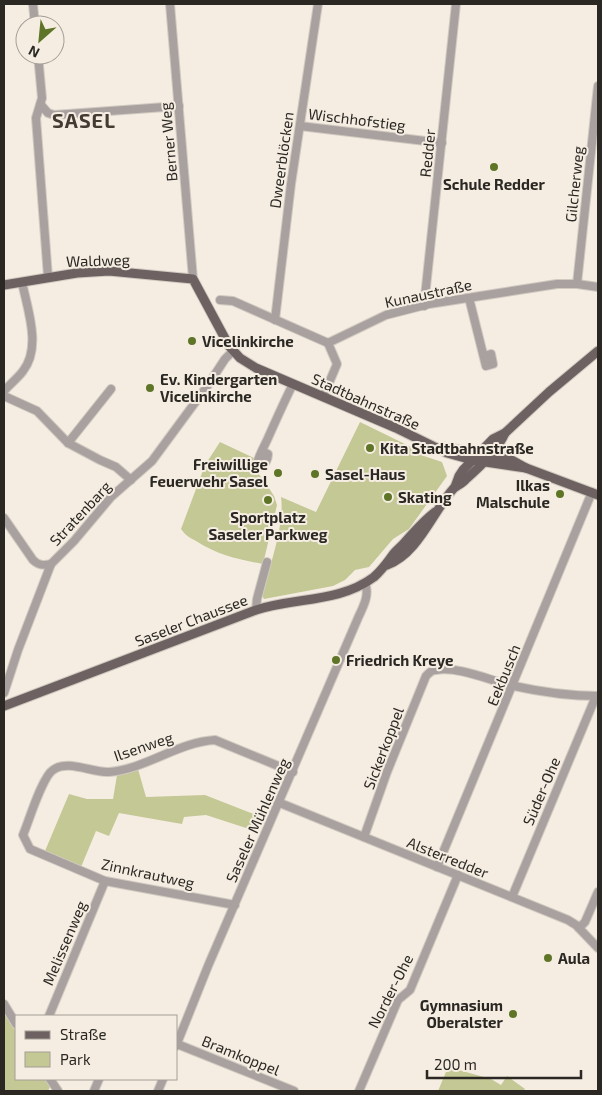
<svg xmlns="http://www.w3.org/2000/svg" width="602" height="1095" font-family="'Exo 2',sans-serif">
  <rect width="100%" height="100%" fill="#f5ede2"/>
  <g fill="#c4c895">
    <path d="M 360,422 L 409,446 L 421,455 L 442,462 L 447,476 L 409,529 L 393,539 L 369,567 L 355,570 L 345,580 L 333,586 L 264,599 L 262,595 C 269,569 285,524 281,497 L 316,512 Z"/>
    <path d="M 220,442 L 254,458 L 251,464 L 265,482 L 274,496 L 277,505 L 263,564 C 237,559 220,556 196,541 C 190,538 185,535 181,529 L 205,465 Z"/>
    <path d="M 138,769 L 146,797 L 205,795 L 264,818 L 258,832 L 206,815 L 184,817 L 182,824 L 119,813 L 109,836 L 96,831 L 81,867 L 45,851 L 69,794 L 87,799 L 113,799 L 117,775 Z"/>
    <path d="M 4,1012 L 16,1032 L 16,1079 L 45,1079 L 50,1087 L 48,1091 L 4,1091 Z"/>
    <path d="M 448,1067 L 491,1079 L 501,1085 L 507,1076 L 525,1089 L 523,1091 L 438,1091 Z"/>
  </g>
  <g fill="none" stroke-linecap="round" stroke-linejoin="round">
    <g stroke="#d1cac0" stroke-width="10">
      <g id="minor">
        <path d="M 33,4 L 35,25"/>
        <path d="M 170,4 L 193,279"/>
        <path d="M 38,55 L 42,98 L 36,118 L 48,277"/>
        <path d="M 41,105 L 48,113 L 54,115 L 179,106"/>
        <path d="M 300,126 L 442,143"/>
        <path d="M 577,284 L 598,86"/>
        <path d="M 469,298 L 486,366 L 493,364 L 491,354 L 484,356"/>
        <path d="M 220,300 L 233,301 L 328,343"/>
        <path d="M 424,306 L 456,4"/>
        <path d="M 275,320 L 291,184 L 318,4"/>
        <path d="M 328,343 L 386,315 L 429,304 L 557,284 L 577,284 L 598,287"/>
        <path d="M 4,391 C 10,384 18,378 23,371 C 42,347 27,308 22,282"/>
        <path d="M 4,396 L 37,411 L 68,443 L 100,460 L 116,467 L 131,480"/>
        <path d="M 323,397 L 337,364 L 328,343"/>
        <path d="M 68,443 L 111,389"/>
        <path d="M 262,451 L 268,454 C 268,459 265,465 261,467 L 257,464 C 259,455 264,447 268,438 C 276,420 284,402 293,384"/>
        <path d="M 4,518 L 33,560 C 38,565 43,566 51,564"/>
        <path d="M 256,610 L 257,599 L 267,562"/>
        <path d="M 4,693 L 18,650 L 51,564 L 74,541 L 111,497 L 152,461 L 208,385 L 225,359 L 233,351"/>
        <path d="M 280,803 L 568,920 L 576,925 L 598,948"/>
        <path d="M 364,837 L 387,772 L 426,676 C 429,673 431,670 436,670 C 459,666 491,681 514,686 C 541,692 570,696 598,696"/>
        <path d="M 437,867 L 592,492"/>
        <path d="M 512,897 L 596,696"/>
        <path d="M 235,905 L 105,881 L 30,849 L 23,835 C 29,821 42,777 53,770 C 68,759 92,773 109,772 C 146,769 178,742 215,740 L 293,772"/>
        <path d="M 579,928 L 585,922 L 598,892"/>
        <path d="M 4,1004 L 16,1024"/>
        <path d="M 49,1016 L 105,881"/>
        <path d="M 177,1044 L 294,1091"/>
        <path d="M 176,1046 L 208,966 L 358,618 C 363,607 370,595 365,583"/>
        <path d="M 50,1079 L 58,1091"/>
        <path d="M 94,1091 L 99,1079"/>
        <path d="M 158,1091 L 163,1079"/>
        <path d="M 359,1091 L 398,1000 L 410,990 L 458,875"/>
      </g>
    </g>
    <g stroke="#d1cac0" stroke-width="11">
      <g id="major">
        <path d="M 4,285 L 77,273 L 109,271 L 193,279 L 229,346 L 240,358 L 256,368 L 396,428 L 447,453 L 472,460 L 526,468"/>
        <path d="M 442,447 L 506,457 L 526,468 L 598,495"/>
        <path d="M 455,487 L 459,476 L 463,470 L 493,439 L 505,433 L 549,392 L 598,351"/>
        <path d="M 387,565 C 418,554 433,511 454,488 C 458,485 463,483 466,479 C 480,467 498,449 505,433"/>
        <path d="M 4,706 L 256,610 C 296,597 339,603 374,577 C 382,570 386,564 392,556 C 395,551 401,547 405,542 C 415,531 423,521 435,512"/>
      </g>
    </g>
    <use href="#minor" stroke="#a8a1a0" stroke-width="8"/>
    <use href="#major" stroke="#6d6261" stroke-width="9"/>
  </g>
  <g fill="#5e7527" stroke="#f5ede2" stroke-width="2">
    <circle cx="494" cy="167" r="5"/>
    <circle cx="192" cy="341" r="5"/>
    <circle cx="150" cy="388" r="5"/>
    <circle cx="370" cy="448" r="5"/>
    <circle cx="278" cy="473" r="5"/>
    <circle cx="315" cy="474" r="5"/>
    <circle cx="560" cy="494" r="5"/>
    <circle cx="388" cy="497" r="5"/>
    <circle cx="268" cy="500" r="5"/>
    <circle cx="336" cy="660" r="5"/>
    <circle cx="548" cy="958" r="5"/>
    <circle cx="513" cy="1014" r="5"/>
  </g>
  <g text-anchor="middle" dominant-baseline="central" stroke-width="4" stroke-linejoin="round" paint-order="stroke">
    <g font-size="15" fill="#2b2824" stroke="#f5ede2">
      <text transform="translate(357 119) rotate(7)">Wischhofstieg</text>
      <text transform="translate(168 142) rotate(-95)">Berner Weg</text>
      <text transform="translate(427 153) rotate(-84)">Redder</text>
      <text transform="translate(281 160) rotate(-82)">Dweerblöcken</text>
      <text transform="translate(574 184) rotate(-84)">Gilcherweg</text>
      <text transform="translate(98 260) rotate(-2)">Waldweg</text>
      <text transform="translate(428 293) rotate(-12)">Kunaustraße</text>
      <text transform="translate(366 401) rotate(24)">Stadtbahnstraße</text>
      <text transform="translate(80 513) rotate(-47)">Stratenbarg</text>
      <text transform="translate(191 620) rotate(-21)">Saseler Chaussee</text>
      <text transform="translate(503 675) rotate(-68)">Eekbusch</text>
      <text transform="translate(143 746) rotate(-19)">Ilsenweg</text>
      <text transform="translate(383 748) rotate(-69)">Sickerkoppel</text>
      <text transform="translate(541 791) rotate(-67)">Süder-Ohe</text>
      <text transform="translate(257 820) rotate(-66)">Saseler Mühlenweg</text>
      <text transform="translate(448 857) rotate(22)">Alsterredder</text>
      <text transform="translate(148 873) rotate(12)">Zinnkrautweg</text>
      <text transform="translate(64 943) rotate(-67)">Melissenweg</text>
      <text transform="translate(390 991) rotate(-63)">Norder-Ohe</text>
      <text transform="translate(241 1055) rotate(22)">Bramkoppel</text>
    </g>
    <g font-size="15" font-weight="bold" fill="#2b2824" stroke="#f5ede2" text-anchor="start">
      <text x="494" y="184" text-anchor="middle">Schule Redder</text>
      <text x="202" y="341">Vicelinkirche</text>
      <text x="160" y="379">Ev. Kindergarten<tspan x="160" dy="17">Vicelinkirche</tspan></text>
      <text x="380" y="448">Kita Stadtbahnstraße</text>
      <text x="268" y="464" text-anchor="end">Freiwillige<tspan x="268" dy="17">Feuerwehr Sasel</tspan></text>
      <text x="325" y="474">Sasel-Haus</text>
      <text x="550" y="485" text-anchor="end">Ilkas<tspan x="550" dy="17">Malschule</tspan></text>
      <text x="398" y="497">Skating</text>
      <text x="268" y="517" text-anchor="middle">Sportplatz<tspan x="268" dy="17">Saseler Parkweg</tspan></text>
      <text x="346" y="660">Friedrich Kreye</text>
      <text x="558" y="958">Aula</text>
      <text x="503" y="1005" text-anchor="end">Gymnasium<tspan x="503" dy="17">Oberalster</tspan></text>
    </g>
    <g font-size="20" font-weight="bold" letter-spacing="1" fill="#423c33" stroke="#f5ede2">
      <text x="84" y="120">SASEL</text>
    </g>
  </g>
  <rect width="602" height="1095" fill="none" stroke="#2b2824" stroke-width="10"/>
  <rect x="15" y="1015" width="162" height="65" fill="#f5ede2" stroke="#a49e96"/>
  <rect x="25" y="1031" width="25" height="8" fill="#6d6261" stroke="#a49e96"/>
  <text x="60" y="1040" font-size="15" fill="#2b2824">Straße</text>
  <rect x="25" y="1052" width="25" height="15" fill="#c4c895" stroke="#a49e96"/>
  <text x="60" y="1065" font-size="15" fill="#2b2824">Park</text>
  <g transform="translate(40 40) rotate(207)"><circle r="24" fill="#f5ede2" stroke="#a49e96"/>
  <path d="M0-4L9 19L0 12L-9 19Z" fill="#5e7527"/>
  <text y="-8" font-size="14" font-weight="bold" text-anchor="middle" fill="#2b2824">N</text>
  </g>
  <path d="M427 1070v8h154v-8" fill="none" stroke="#2b2824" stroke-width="2.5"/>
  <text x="434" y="1070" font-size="15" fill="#2b2824" stroke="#f5ede2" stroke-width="4" paint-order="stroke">200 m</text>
</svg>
